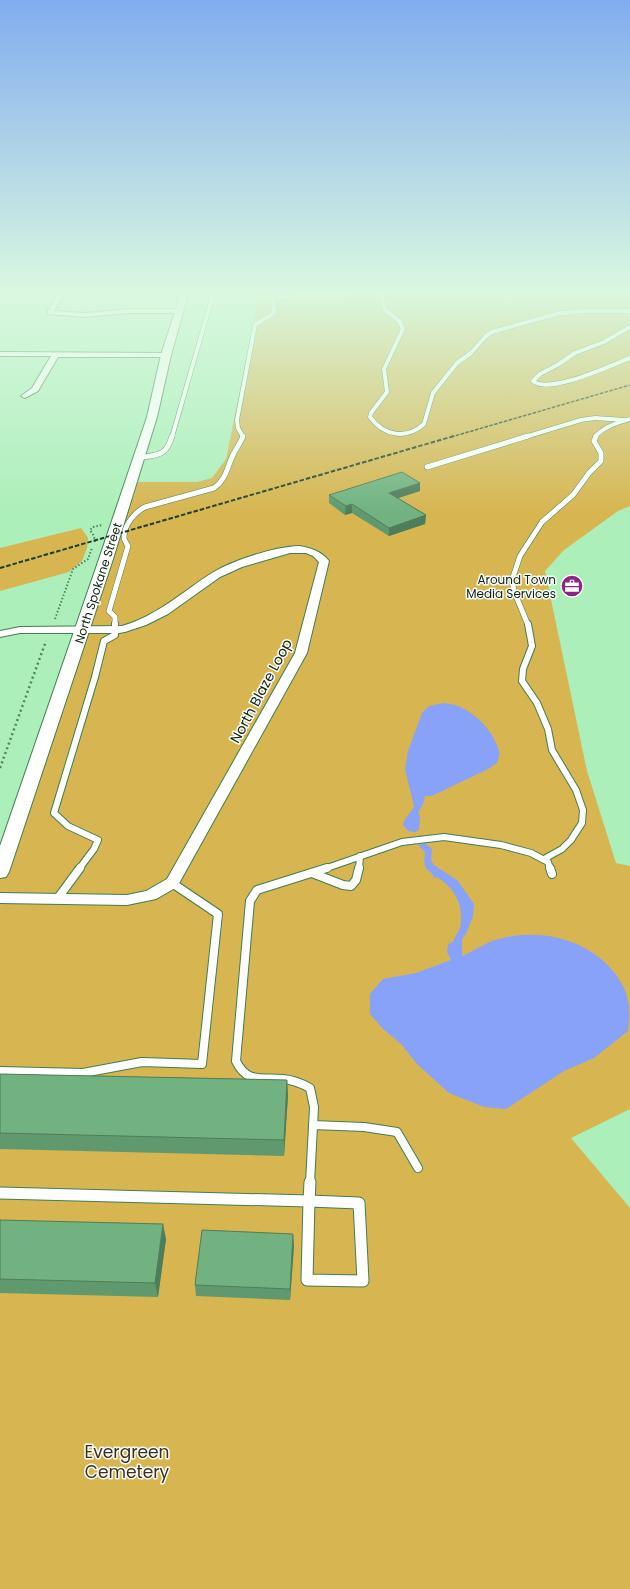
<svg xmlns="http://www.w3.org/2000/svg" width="630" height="1589" font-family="Poppins,sans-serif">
  <rect width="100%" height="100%" fill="#acefba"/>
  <g fill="#d7b551">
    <path d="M 260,291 L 630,293 L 630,506 L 618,511 L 564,550 L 545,571 L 587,771 L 616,863 L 630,866 L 630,1109 L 571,1138 L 630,1208 L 630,1589 L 0,1589 L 0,872 L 131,482 L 197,482 L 212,478 L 226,459 Z"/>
    <path d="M 81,528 L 88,538 L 87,548 L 82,561 L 69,572 L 0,591 L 0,548 Z"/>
  </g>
  <g fill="#88a2f9">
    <path d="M 443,703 C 447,704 453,704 458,706 C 476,713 494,732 499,751 C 500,754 498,759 497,763 L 488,769 L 432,796 L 425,796 L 423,804 L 418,813 L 420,816 L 419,830 L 415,832 L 408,831 L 403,825 C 405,816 411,814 414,806 L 405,769 L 408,751 L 422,713 L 429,706 Z"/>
    <path d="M 425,843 L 432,849 L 431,860 L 434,865 L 458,881 L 474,904 L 473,916 L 466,934 L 462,939 L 462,956 C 472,952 482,945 492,941 C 540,925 600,940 624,988 C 630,1000 630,1018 628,1031 L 594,1058 L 564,1071 L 506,1109 L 484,1107 L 449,1093 L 417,1064 L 401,1044 L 383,1029 L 370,1014 L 370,994 L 383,979 L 416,973 L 451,960 L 447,952 L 448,944 L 453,942 C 454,937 458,934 460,928 C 465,907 455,888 437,877 L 434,878 C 432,871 430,873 426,868 C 423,864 425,856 425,852 L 418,845 Z"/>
  </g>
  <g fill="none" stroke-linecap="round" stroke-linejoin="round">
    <g stroke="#3f7f50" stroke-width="5">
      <g id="service-far4">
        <path d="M 630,327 L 604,342 L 575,353 L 559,364 L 540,374 L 533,381 C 549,395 611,365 630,358"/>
        <path d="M 172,437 L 214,291"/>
        <path d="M 243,437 L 238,428 L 237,420 L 255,325 L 274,313 L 273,298 C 296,295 319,295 342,295 C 356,295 369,290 382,296 L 384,309 L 399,321 L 403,329 L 384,369 L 387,392 L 371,413 L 370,417 C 384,436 406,440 424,424 L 433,393 L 457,363 L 471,353 L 486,336 L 492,332 L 560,313 L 584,311 L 630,311"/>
        <path d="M 525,437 L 581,420 L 595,418 L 624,420"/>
        <path d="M 595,437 C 604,426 618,423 630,419"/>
      </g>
    </g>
    <g stroke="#3f7f50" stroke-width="6">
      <g id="service-far3">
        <path d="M 139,458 C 158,454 166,457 172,436"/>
        <path d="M 427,467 L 528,436"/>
        <path d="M 115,625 L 115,617 L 109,611 L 128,546 C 127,544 124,540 124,537 C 124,525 135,512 145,507 L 214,488 C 227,479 227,466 234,453 C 237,447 241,442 243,436"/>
        <path d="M 528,625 L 514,591 L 512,580 L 520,556 L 542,522 L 573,495 L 589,473 L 601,461 L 601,453 L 594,441 L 596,436"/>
      </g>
    </g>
    <g stroke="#3f7f50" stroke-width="8">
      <g id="service-far2">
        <path d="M 528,624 L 532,646 L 523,669 L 522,681 L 537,703 L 548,729 L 552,750 L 576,790 L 583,810 L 582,823 L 571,840 L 562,849 L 544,859"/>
        <path d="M 79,869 L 94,849 L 98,840 L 68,826 L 54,813 L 95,677 L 104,641 L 115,635 L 115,624"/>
        <path d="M 324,869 L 402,842 L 444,837 L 501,845 L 531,853 L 548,862 L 550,869"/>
        <path d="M 359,869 L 360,856"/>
      </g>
    </g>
    <g stroke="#3f7f50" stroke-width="10">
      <g id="service-far1">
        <path d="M 550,868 L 552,874"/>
        <path d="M 312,873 L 343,885 L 351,886 L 356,880 L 359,868"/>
        <path d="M 58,898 L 80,868"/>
        <path d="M 0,1071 L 83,1073 L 142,1062 L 202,1064 L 218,914 L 172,883"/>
        <path d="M 313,1125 L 364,1127 L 397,1132 L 418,1168"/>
        <path d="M 310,1183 L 314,1107 L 310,1088 C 301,1083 293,1080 283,1079 C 262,1077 247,1084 236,1061 L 250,901 L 257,890 L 327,868"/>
      </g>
    </g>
    <g stroke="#3f7f50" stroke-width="13">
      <g id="service">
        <path d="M 0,1193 L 309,1201"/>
        <path d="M 309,1201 L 359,1203 L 363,1281 L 307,1280 Z"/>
        <path d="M 309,1201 L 310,1182"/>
      </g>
    </g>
    <g stroke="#3f7f50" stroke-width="2">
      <g id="minor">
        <path d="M 59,291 L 65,291 L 54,311 L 85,313 L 129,309 L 178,309 L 181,311 L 178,313 L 129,313 L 85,317 L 48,314 L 47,313 Z"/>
        <path d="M 0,352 L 166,353 L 170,355 L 166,357 L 58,357 L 38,391 L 25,398 L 21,396 L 32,388 L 51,356 L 0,356 Z"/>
        <path d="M 299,546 C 311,548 321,551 329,561 L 307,653 L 177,887 L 156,899 L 127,905 L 0,903 L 0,893 L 127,895 L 146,891 L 167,879 L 295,653 L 319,562 L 313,556 L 306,553 L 290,553 L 242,567 L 220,577 L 168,614 L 146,625 L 125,632 L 119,633 L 20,633 L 0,637 L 0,631 L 20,627 L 122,626 C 157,616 182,592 212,573 C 233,560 274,547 299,546 Z"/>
      </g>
    </g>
    <g stroke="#3f7f50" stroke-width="2">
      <path id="tertiary" d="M 178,291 L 186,291 L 186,302 L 171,355 L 157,417 L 113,559 L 9,872 L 6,877 L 0,878 L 0,846 L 99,559 L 147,417 L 161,355 L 178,302 Z"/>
    </g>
    <g stroke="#558260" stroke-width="2" stroke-dasharray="1.5 2" stroke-linecap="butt">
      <path d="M 95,542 L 94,536 L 90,530 L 93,527 L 102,525"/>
      <path d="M 55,619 L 73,569 L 88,559 L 92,548"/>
    </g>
    <path stroke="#558260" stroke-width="2.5" stroke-dasharray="2 3" stroke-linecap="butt" d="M 0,768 L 46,641"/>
    <use href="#service-far4" stroke="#fff" stroke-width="4"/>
    <use href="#service-far3" stroke="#fff" stroke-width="5"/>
    <use href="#service-far2" stroke="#fff" stroke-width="6"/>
    <use href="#service-far1" stroke="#fff" stroke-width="8"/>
    <use href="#service" stroke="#fff" stroke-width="11"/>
    <use href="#minor" fill="#fff" fill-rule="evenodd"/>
    <use href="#tertiary" fill="#fff" fill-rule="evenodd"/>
    <path stroke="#1e3e27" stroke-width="1.5" stroke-dasharray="3.5 1.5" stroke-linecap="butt" d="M 451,437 L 630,385"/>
    <path stroke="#1e3e27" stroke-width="2" stroke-dasharray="4.5 2" stroke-linecap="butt" d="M 0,568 L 454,436"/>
  </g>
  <g fill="#61996e">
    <path d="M 420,483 L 420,491 L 398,498 L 426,515 L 425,524 L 389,536 L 352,513 L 345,515 L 329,503 L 329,495 Z"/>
    <path d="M 0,1074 L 287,1080 L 288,1096 L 284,1156 L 0,1149 Z"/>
    <path d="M 0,1220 L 166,1239 L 158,1297 L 0,1293 Z"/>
    <path d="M 294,1246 L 290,1300 L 196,1296 L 195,1285 Z"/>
  </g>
  <g fill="#4f7d5a">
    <path d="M 420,483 L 420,491 L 389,501 L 389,493 Z"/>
    <path d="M 352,504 L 352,513 L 345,515 L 346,506 Z"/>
    <path d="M 426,515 L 425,524 L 389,536 L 389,528 Z"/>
    <path d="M 287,1080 L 288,1096 L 284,1156 L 284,1140 Z"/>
    <path d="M 163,1224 L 166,1239 L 158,1297 L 155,1283 Z"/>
    <path d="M 293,1234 L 294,1246 L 290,1300 L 290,1289 Z"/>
  </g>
  <g fill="#71b280" stroke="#4f7d5a">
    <path d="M 402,472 L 420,483 L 389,493 L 426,515 L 389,528 L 352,504 L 346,506 L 329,495 Z"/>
    <path d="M 0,1074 L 287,1080 L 284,1140 L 0,1133 Z"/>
    <path d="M 0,1220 L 163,1224 L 155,1283 L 0,1279 Z"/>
    <path d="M 202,1230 L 293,1234 L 290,1289 L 195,1285 Z"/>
  </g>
  <linearGradient id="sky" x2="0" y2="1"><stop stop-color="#81adef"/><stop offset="0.57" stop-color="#daf8e0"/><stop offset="1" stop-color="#daf8e0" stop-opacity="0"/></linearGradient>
  <rect width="630" height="513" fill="url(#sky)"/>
  <defs>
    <g id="office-disc" transform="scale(1.15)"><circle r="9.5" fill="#8d2387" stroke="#fdfdfd"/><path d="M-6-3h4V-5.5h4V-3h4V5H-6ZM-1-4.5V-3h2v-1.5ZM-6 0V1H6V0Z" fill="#fff"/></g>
  </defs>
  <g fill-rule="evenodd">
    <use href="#office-disc" x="572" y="586"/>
  </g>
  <g text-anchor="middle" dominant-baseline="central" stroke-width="3" stroke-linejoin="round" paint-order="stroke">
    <g font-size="12" fill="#0a2512" stroke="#fdfdfd" text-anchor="end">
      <text x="556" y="579">Around Town<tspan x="556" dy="14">Media Services</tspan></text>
    </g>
    <g font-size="12" fill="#0a2512" stroke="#fdfdfd">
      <text transform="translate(98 583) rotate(-72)">North Spokane Street</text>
    </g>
    <g font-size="14" fill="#0a2512" stroke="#fdfdfd">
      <text transform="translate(261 691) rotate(-62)">North Blaze Loop</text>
    </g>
    <g font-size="17" fill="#383019" stroke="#fdfdfd">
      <text x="127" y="1452">Evergreen<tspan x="127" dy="20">Cemetery</tspan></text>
    </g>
  </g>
</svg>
